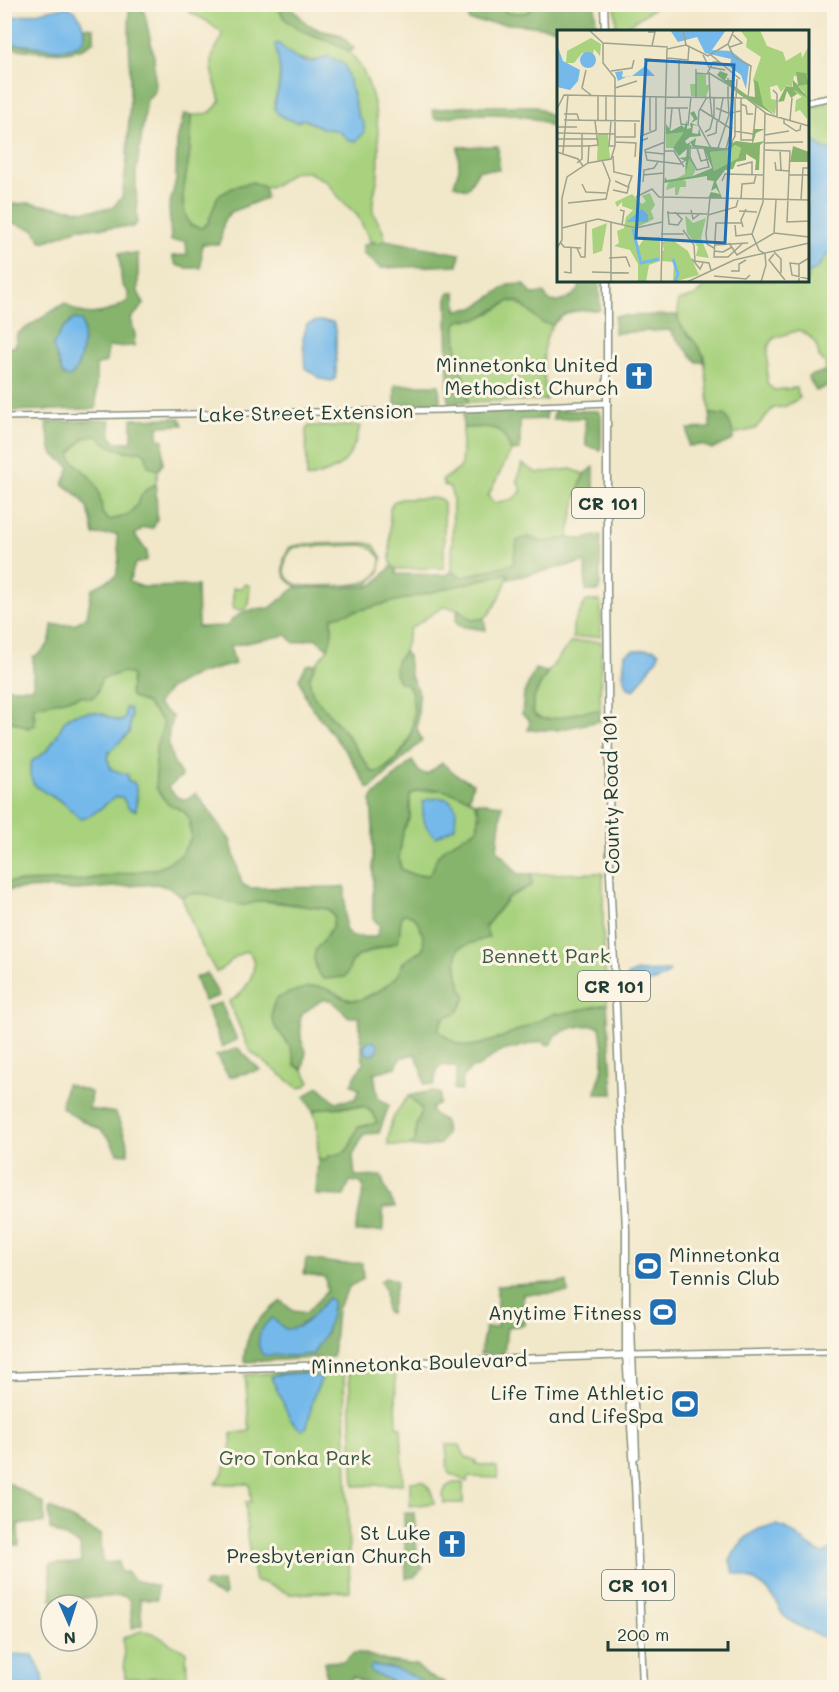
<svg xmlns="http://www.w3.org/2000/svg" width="839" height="1692" font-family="Mali,sans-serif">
  <rect width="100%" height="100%" fill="#fcf5e5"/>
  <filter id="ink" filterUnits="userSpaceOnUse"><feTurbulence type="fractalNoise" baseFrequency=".0167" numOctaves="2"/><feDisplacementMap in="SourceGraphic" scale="12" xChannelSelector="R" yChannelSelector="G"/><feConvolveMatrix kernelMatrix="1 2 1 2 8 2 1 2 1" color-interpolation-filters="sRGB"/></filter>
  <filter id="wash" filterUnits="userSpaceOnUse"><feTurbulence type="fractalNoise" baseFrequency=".008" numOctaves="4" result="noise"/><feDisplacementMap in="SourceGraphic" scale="24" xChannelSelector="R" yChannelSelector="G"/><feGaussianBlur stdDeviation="1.35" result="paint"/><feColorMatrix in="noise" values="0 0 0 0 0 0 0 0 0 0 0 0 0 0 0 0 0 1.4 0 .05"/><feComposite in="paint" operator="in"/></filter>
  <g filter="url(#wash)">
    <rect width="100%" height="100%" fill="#f1e7c9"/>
    <g fill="#a8d27e" stroke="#648859" stroke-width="1.5" fill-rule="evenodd">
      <path d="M 188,5 L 276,5 C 286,19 297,30 314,36 C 325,40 337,41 347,50 C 377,76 381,137 378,175 C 377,185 371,200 373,211 C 376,221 384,228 385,240 L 380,243 L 371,242 L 357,215 L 342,201 L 326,181 L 308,172 L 293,172 L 277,184 L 265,188 L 253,182 L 218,196 L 208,223 L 201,228 L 190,225 C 177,202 186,181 189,157 C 191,143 191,129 192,115 C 207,115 212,114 220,101 C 217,88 209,68 213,54 C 216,45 221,45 222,33 L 205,20 L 189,12 ZM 280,45 C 299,70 321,54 345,65 L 358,116 L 364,133 L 356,141 L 348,140 L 339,131 L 323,128 L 303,119 L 274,102 C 282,85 279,64 280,45 Z"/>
      <path d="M 483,5 L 536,5 L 526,13 L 507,13 L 501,6 Z"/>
      <path d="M 615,5 L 615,4 L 659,5 L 625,27 L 616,27 Z"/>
      <path d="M 834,102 L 834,149 L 825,150 L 813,140 L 808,141 L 808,108 Z"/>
      <path d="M 834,247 L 834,384 L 825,371 L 826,364 L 819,357 C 818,343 811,336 799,330 L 774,338 L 768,347 L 767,384 L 774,390 L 796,388 L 800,398 L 784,407 L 773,408 L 755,429 L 734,434 L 725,416 L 710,414 L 704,355 L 678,323 L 678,301 L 695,296 L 710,281 L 808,280 L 808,274 C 820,269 824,256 834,247 Z"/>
      <path d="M 510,301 C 524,302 533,320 553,325 C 538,344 545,377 546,400 L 468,402 L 467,385 L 457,362 L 456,324 L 461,320 C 483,319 492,313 510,301 Z"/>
      <path d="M 309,426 L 360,426 C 352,460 342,471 307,478 L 306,430 Z"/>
      <path d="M 463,428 C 491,428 500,421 511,451 L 488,496 L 494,503 L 513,499 L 522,491 L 517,481 L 522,464 L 537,473 L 571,469 L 584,474 L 577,494 L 568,538 L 543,542 L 527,537 L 513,564 L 462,577 L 452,572 L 453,498 L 450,488 L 444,485 L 442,480 L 458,470 L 461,466 Z"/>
      <path d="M 97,436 C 110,448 123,453 141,451 L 146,454 L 149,466 L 158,470 L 156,484 C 137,493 143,500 131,512 C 126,518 116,518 108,520 L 102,513 L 89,476 L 71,459 L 71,453 L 84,438 Z"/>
      <path d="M 431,498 L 441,499 L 444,504 L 444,568 L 396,569 L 392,566 L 390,559 L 390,509 L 393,502 L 401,499 Z"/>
      <path d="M 366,543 L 374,545 L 382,558 L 379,573 L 367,585 L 296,586 C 279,578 281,561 290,547 L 305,544 ZM 363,545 L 372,548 L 381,558 C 381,566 379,574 372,579 C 363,586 303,589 293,583 C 279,575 284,554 295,547 Z"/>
      <path d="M 508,573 C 508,582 494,610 487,616 C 483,619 478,619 473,620 L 458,609 L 443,607 L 410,629 L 404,652 L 396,661 C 401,671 409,683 412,695 C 417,719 412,742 395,759 C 388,765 382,774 372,772 L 344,731 L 313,695 L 309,683 L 310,676 L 316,664 L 328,649 L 332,634 L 332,617 Z"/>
      <path d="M 245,584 L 250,586 L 248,606 L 244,610 L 233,609 L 233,588 L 240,588 Z"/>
      <path d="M 586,601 L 600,601 L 601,604 L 601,636 L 573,638 L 573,625 Z"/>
      <path d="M 601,641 L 600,710 C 592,711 584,711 577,713 C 566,715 555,721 544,719 C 510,713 562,654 571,642 Z"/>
      <path d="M 123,672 L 132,675 L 130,695 L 133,698 L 146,703 L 164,723 L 156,748 L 156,787 L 167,803 L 185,812 L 190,821 L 191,838 L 181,855 L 159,868 L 76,881 L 5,882 L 4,731 L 11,721 L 28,728 L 35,717 L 33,707 L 39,705 L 82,696 L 91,698 L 97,694 L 101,679 ZM 125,708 L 131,714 L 129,733 L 109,752 L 108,760 L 111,769 C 119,774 135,783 137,794 C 138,798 136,805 136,810 L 122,797 L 115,797 C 103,805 95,816 80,818 L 61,801 L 52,797 L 32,761 C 41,756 48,751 53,742 C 63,729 60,716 81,713 C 88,712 99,712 105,715 C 111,718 115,721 123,721 L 125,717 Z"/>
      <path d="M 442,790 C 469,798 482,796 477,829 L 458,840 L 429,875 L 414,875 L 401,869 L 399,858 L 403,831 L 410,817 L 410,795 L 416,791 Z"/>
      <path d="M 603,873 L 603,929 L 607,1004 L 560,1014 L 556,1013 C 535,1022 488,1047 467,1046 C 455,1045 446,1037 438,1030 L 443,1018 L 458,1012 L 466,997 C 458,983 454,964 458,948 L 489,937 L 485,927 L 509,897 L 532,885 L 531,874 Z"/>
      <path d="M 187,894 L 212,894 L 224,900 L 243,905 L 261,901 L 328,909 L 334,916 L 333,926 L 330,932 L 351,963 L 356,957 L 397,942 C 402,932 398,923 403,913 C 420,914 423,933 424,947 L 419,954 L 403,962 L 397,977 L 382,989 L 360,1000 L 344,1000 L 334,993 L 279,997 C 272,1005 270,1018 276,1028 C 279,1033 285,1037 289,1042 C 293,1050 294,1057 295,1065 L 303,1070 L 310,1082 L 304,1087 L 298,1088 L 250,1051 L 229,1002 C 245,993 263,967 248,951 C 233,954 229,966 216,972 L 198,939 L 182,897 Z"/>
      <path d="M 409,1096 L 422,1110 L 416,1126 L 415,1142 L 408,1146 L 388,1145 C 388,1123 395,1112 409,1096 Z"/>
      <path d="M 364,1107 L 375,1114 L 377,1123 C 343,1128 361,1146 344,1153 C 340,1155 333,1155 329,1156 L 325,1160 L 318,1160 L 317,1123 L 313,1111 L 324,1108 Z"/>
      <path d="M 338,1368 L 342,1371 L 344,1376 L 350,1591 L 290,1594 L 262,1582 L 255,1581 L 247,1537 L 246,1502 L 251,1502 L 250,1484 L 216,1484 C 227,1467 233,1455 231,1434 L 250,1431 L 245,1375 Z"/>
      <path d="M 395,1369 L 397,1427 L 401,1427 L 403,1484 L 354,1486 L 349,1370 Z"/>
      <path d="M 446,1445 L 460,1445 C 463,1454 466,1460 476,1461 L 476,1464 L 497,1467 L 498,1478 L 468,1477 L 467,1482 C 461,1477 453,1478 448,1472 Z"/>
      <path d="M 422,1481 C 430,1488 433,1493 434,1503 L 410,1506 L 410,1482 Z"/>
      <path d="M 453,1483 L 463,1483 L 463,1503 L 444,1503 L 443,1494 L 446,1487 Z"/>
      <path d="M 141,1631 C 160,1631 168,1647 186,1651 L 187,1677 L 125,1678 L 123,1638 Z"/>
    </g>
    <g fill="#86b46d" stroke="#527850" stroke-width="1.5" fill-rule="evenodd">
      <path d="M 129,5 L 143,5 L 154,57 L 155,91 L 147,100 L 136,173 L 137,223 L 133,227 L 80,228 L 44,242 L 40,240 L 35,230 L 13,223 L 5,225 L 5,205 L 28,203 L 85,211 L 112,208 L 122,197 L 127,157 L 130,96 Z"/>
      <path d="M 276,5 L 289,5 L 307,24 L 319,30 L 341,35 L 354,49 L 349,52 C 331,37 305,37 287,21 C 283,17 279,10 276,5 Z"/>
      <path d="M 469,5 L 501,6 L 507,13 L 526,13 L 536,5 L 595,5 L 596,31 L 576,31 L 524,25 L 469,21 Z"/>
      <path d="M 84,27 L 94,28 L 94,41 C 72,61 31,49 5,48 L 5,44 C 29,45 52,52 77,46 L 85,34 Z"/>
      <path d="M 469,106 L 535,106 L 558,120 L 558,135 C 543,106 463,114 435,119 L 432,110 Z"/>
      <path d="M 184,114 L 192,115 C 191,129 191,143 189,157 C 186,181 177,202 190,225 L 201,228 L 208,223 L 218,196 L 236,186 L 253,182 L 265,188 L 266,198 L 231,212 L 224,220 L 220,244 L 202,244 L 201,268 L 187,268 L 176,265 L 172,256 L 187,255 L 186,241 L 171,241 L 169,207 L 176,180 L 177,139 Z"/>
      <path d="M 498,146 L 499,170 L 479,170 L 467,189 L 454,185 L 459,168 L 458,147 Z"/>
      <path d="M 385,240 L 460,254 L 458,265 L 380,268 L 363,253 L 363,245 L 371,242 L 380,243 Z"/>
      <path d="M 119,253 L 138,254 L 138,292 L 144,304 L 131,319 L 135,335 L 134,346 L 108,347 L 106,362 L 96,366 L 96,409 L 5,411 L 4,347 L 15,347 L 17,334 L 65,303 C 85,321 108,314 128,301 L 128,292 L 122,285 ZM 74,319 L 84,330 L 74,373 L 63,375 L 53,346 L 61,331 Z"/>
      <path d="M 580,281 L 599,281 L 600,310 C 581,310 565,309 553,325 L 542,323 L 518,301 L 510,301 L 478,319 L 461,320 L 456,324 L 457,362 L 467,385 L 468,402 L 450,403 L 448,401 L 447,295 L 449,293 L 456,293 L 457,310 L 474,308 L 508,285 L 524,284 L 532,294 L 544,293 L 548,300 C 560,305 570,298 579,290 Z"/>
      <path d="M 677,315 C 680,333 704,344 704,362 L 697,362 L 669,330 L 614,333 L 615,316 Z"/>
      <path d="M 825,371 L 834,383 L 816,391 L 808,377 Z"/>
      <path d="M 395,385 L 439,385 L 440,401 L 438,404 L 395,404 Z"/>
      <path d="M 544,410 L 546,412 L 546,419 L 520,420 L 520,450 L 511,451 C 500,421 491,428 463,428 L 463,413 Z"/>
      <path d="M 556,410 L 598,411 L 601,416 L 601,450 L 586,446 L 585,418 L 553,419 L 554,411 Z"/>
      <path d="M 710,414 L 725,415 C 730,423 734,430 733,440 L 712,449 L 702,445 L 688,446 L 688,429 L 710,428 Z"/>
      <path d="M 180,418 L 183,425 L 158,426 L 158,438 L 163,440 L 163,464 L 158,470 L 148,466 L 146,455 L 141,451 C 123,453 110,448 97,436 L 84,438 L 71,453 L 71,459 C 91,477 102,485 102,513 L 108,520 C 116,518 126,518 131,512 C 143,500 137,492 156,484 L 157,519 L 153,528 L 143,528 L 135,535 L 147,552 L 147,560 L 135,564 L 129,582 L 143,587 L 197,586 L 198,627 L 227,626 C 237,611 253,608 270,608 L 295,588 L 366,587 L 374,584 L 392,566 L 396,569 L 396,574 L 446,575 L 452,572 L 462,577 L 513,564 L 517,541 L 527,537 L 543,542 L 568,538 L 583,539 L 601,535 L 600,586 L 598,591 L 586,591 L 585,562 L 508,579 L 508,573 L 332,617 L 332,634 L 328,649 L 315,638 L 294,643 L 287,635 L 230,646 L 235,664 L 194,675 L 169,689 L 157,705 L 173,717 C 164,738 169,759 182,776 L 168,787 L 177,797 L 186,800 L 196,793 L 230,840 L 242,884 L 249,888 L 345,887 L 345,929 L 351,937 L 376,937 L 380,926 L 373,918 L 373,828 L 371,801 L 373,796 L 412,761 L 420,773 L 427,774 L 442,763 L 458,776 L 473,783 L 469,798 C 451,792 427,783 410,795 L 410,817 L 403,831 L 399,858 L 401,869 L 414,875 L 429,875 C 434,869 434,864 437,857 C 443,846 467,835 477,829 L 480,813 L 475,802 L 502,805 L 497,849 L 518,874 L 531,874 L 532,885 L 508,897 L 485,927 L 489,937 L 458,948 C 454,964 458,983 466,997 L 458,1012 L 443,1018 L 438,1030 C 447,1037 455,1045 467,1046 C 488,1047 535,1022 556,1013 L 560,1014 L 607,1004 L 613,1094 L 596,1094 C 596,1083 600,1081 602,1071 C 605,1057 602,1041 600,1027 C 585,1023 569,1028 555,1035 L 552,1043 L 548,1045 L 542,1041 L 499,1052 L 478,1067 L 471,1068 L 463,1077 L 461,1091 L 454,1089 L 458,1070 L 456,1067 L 442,1065 L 437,1069 L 434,1085 L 424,1084 L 422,1070 L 415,1054 L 400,1058 L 396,1067 L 374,1073 L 378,1098 L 389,1105 L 379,1133 L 364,1134 L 353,1156 L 355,1177 L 382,1176 L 384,1185 L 395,1207 L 383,1208 L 383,1231 L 355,1232 L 364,1188 L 361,1183 L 350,1181 L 344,1196 L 316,1195 L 318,1160 L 325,1160 L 329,1156 C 355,1152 347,1147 358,1127 L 377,1123 C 375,1116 373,1111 366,1108 C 356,1103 324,1108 313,1111 L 305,1097 L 318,1086 L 336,1102 L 355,1099 L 359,1089 L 351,1084 L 363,1063 L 359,1017 L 349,1017 L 331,1000 L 322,1000 L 302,1014 L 300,1020 L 301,1039 L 306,1051 L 303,1070 L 295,1065 C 293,1039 274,1034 272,1017 C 272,1014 272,1006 274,1003 C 278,994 311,985 320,987 C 335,989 342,1002 358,1000 C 368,999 391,984 397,976 C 400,973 400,967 403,964 C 408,957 418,955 424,947 C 423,933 420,914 403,914 C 398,923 402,932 397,942 C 387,946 359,952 353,960 C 349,966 350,971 345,977 L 324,979 L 318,973 L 314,959 L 315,951 L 333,926 L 334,916 L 328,909 C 307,907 284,901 263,901 C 257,901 251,904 244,905 C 224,906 204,884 182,897 L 170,888 L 156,884 L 75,890 L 45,888 L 5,890 L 5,882 L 76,881 L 159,868 L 181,855 L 191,838 L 190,821 L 185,812 L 167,803 L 156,788 L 156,748 L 164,723 L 146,703 L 133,698 L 130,694 L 132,675 L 123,672 L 101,679 L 97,694 L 91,698 L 81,696 L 33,707 L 35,725 L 28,728 L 11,721 L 5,731 L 6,688 L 33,688 L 33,657 C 49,649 51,641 52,625 L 75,624 L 87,616 L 92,589 L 116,576 L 119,559 L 117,534 L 94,535 C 90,508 86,499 63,484 L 70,467 L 52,453 L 46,422 L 110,420 L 111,437 L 116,442 L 132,442 L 132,419 Z"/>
      <path d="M 594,467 L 594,496 L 577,494 L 584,474 Z"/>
      <path d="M 458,609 L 473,620 L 484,618 L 486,630 L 459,626 L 456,620 Z"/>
      <path d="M 404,652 L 408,656 L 410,674 L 419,694 L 417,729 L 422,741 L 371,788 L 368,788 L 349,756 L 307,701 L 299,678 L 307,665 L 316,664 L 310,676 L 310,683 L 313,695 L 344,731 L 372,772 C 385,775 408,748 411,736 C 414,725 416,693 408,686 C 405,683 402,683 399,682 L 395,673 L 396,661 Z"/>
      <path d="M 535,669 L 547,672 C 543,680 537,689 534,698 C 525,730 561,717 577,713 C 584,711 592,711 600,710 L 600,721 L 557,730 L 528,730 L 530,721 L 522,714 L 524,693 Z"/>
      <path d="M 207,973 L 219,996 L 204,1001 L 195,978 Z"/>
      <path d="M 221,1003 L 237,1040 L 222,1047 L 206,1007 Z"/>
      <path d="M 238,1048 L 260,1070 L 229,1077 L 216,1056 Z"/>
      <path d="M 66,1084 L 91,1092 L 89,1109 L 116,1113 L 128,1145 L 128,1154 L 117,1153 L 110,1140 L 101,1130 L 77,1118 L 61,1107 Z"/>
      <path d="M 431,1091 L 440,1094 L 439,1104 L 431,1108 L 433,1114 L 444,1121 L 446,1133 L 440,1144 L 423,1148 L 408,1146 L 415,1142 L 416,1126 L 422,1110 L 409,1096 Z"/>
      <path d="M 306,1259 L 342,1264 L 362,1263 L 363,1279 L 350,1286 L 337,1309 L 333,1357 L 246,1362 L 244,1360 C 246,1329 257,1319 281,1301 L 293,1311 L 306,1313 L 327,1291 L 325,1277 L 304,1274 ZM 332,1309 L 328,1317 L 326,1333 L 319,1341 L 313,1354 L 272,1318 L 285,1329 L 295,1329 L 317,1313 Z"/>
      <path d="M 385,1278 L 397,1281 L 390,1313 L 386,1312 L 385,1289 L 380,1282 Z"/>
      <path d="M 567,1282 L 568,1293 L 523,1294 L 524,1325 L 507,1327 L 504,1354 L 480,1354 L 485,1328 L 497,1327 L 497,1286 Z"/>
      <path d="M 4,1480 L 44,1504 L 44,1523 L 18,1524 L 19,1545 L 5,1545 Z"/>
      <path d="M 51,1508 L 101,1535 L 102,1563 L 119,1562 L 120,1572 L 127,1572 L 134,1580 L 157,1586 L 157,1599 L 140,1599 L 142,1625 L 132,1628 L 130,1600 L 124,1596 L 52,1600 L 50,1564 L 81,1563 L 80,1545 L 50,1529 L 49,1509 Z"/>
      <path d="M 404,1513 L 414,1513 L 417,1556 L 423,1568 L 414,1577 L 406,1578 Z"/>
      <path d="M 223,1582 L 225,1594 L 223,1597 L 203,1587 L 206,1583 Z"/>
      <path d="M 354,1653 L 362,1653 L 387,1661 L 416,1665 L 428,1676 L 444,1682 L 445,1687 L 412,1687 L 421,1685 L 421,1681 L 389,1667 L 373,1673 C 385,1676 394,1686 407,1687 L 374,1687 L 353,1677 L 343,1687 L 320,1688 L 326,1682 L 325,1662 L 344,1661 Z"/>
    </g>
    <g fill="#75b9eb" stroke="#4a7b90" stroke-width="1.5">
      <path d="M 64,7 C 80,7 86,28 83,41 C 68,53 51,49 35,46 C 25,44 14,44 5,44 L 5,19 Z"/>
      <path d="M 278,43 C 286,51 300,64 313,62 C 319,61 323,57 328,56 L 345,65 L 358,116 L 364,123 L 364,133 L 356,141 L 348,140 L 339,131 L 323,128 L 303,119 L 297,122 C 261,113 279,102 280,77 C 280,66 277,54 275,44 Z"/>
      <path d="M 813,140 L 825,150 L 834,149 L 834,247 C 824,256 820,269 808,274 L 808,141 Z"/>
      <path d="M 74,319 L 82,321 C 85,336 82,368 70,377 L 63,375 L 53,346 L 61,331 Z"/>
      <path d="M 318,321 L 333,322 L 336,330 L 336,374 L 335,379 L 332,381 L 321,379 L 305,368 L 303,339 L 307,324 Z"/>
      <path d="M 654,649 L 659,652 L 658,657 L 634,690 L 628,688 L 623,675 L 625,654 L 633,650 Z"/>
      <path d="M 125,708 L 129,708 L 131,714 L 129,733 L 109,752 L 108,760 L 111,769 L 128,775 L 128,781 L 133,782 L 136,786 L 136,810 C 126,810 127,804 122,797 L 115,797 C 103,805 95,816 80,819 C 74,813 69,807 62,802 C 46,791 23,788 32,761 C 41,756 48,751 53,742 C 63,729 60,716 81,713 C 88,712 99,712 105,715 C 111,718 115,721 122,721 L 125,717 Z"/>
      <path d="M 442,798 L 449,800 L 456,808 L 455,827 L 436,837 C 423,827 422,817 423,802 L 429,799 Z"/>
      <path d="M 670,971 C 664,981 639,986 628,982 L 628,975 L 636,972 Z"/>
      <circle cx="371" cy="1048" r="7"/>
      <path d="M 328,1298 L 332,1301 C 332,1310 329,1323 326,1331 C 323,1338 317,1346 313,1354 L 292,1356 L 263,1355 C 253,1342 261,1327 272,1318 L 285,1329 C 306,1330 315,1312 328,1298 Z"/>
      <path d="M 307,1373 L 322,1378 L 314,1395 L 307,1427 L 301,1430 C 290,1422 287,1412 282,1400 C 278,1391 274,1385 271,1377 L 281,1374 Z"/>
      <path d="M 776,1525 C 798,1530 803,1547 824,1554 L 834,1546 L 834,1639 C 822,1639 792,1624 783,1615 C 779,1610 778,1603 774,1598 C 764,1584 750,1577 734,1573 L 730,1561 C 739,1541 753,1527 776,1525 Z"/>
      <path d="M 4,1652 L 7,1654 L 33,1655 L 43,1676 L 44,1687 L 5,1687 Z"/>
      <path d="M 372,1665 C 388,1667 408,1671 421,1681 L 420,1685 C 401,1692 390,1677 372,1673 L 370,1668 Z"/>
    </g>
  </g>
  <g filter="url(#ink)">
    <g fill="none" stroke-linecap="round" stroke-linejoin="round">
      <g stroke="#88927e" stroke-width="8">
        <g id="minor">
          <path d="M 808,102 L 834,97"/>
          <path d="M 4,417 L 443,410 L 608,403"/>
          <path d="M 632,1355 L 834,1351"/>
        </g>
      </g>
      <g stroke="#88927e" stroke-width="9">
        <g id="major">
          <path d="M 604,4 L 605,32"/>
          <path d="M 607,280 L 607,587 L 610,874 L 626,1230 L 626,1355 L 635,1483"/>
          <path d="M 628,1311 L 631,1326 L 636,1456"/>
          <path d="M 4,1376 L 632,1355"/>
          <path d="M 635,1481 L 643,1688"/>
        </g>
      </g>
      <use href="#minor" stroke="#fff" stroke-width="5"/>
      <use href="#major" stroke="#fff" stroke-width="6"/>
    </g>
  </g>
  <defs>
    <g id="church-square" transform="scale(1.5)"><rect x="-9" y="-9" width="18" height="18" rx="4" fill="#1f6fb2" stroke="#fcf5e5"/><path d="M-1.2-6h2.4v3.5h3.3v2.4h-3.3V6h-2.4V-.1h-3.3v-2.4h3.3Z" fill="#fff"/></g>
    <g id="stadium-square" transform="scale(1.5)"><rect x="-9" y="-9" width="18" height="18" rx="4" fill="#1f6fb2" stroke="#fcf5e5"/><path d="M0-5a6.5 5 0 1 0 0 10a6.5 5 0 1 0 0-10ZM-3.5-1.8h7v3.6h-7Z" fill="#fff"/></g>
  </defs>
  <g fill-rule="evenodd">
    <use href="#church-square" x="639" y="376"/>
    <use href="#stadium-square" x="648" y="1266"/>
    <use href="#stadium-square" x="663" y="1312"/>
    <use href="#stadium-square" x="685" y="1404"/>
    <use href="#church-square" x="452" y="1544"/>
  </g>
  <g text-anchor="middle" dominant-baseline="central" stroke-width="6" stroke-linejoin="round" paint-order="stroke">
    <g fill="#fcf5e5" stroke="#617469" stroke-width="1.5">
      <rect x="572" y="488" width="72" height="30" rx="4.5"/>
      <rect x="578" y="971" width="72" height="30" rx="4.5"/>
      <rect x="602" y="1570" width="72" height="30" rx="4.5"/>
    </g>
    <g font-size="18" font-weight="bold" fill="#1f3d34">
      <text x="608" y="503">CR 101</text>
      <text x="614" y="986">CR 101</text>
      <text x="638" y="1585">CR 101</text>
    </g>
    <g font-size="20" fill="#1f3d34" stroke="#fcf5e5" text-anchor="end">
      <text x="618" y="364">Minnetonka United<tspan x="618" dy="23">Methodist Church</tspan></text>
      <text x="669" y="1254" text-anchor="start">Minnetonka<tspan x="669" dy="23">Tennis Club</tspan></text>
      <text x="642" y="1312">Anytime Fitness</text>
      <text x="664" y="1392">Life Time Athletic<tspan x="664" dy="23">and LifeSpa</tspan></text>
      <text x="431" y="1532">St Luke<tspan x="431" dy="23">Presbyterian Church</tspan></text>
    </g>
    <g font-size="20" fill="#1f3d34" stroke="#fcf5e5">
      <text transform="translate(306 412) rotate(-1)">Lake Street Extension</text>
      <text transform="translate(610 794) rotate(-91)">County Road 101</text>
      <text transform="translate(419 1362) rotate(-2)">Minnetonka Boulevard</text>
    </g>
    <g font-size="20" fill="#3a5b43" stroke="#fcf5e5">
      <text x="546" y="955">Bennett Park</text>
      <text x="295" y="1457">Gro Tonka Park</text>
    </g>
  </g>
  <g transform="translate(557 30)">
    <rect width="252" height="252" fill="#f1e7c9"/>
    <path d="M 183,0 L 203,0 L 210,16 L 226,22 L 229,31 L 244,22 L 245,28 L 252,16 L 252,51 L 250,45 L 237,46 L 235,57 L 230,55 L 224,62 L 220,55 L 213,57 L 214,69 L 220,70 L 218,84 L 206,75 L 196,50 L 204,27 L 189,17 L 190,9 ZM 34,8 L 44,14 L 43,26 L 37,19 L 36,24 L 25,23 L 17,33 L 9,33 L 10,21 ZM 139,43 L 149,45 L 149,55 L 153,55 L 149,67 L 134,66 L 133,54 L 139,54 ZM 244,53 L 252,54 L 250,89 L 243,80 L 238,82 L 239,70 L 245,67 L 236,61 L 248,63 L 241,56 ZM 123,100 L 127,102 L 125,110 L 116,118 L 109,118 L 109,104 ZM 41,104 L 51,104 L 53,129 L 40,131 ZM 178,115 L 184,118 L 181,128 L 157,141 L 153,122 L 174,119 ZM 133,129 L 139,139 L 136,146 L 122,149 L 129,151 L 129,157 L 123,157 L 121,165 L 118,165 L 118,157 L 109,160 L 111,153 L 128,144 L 128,133 ZM 93,163 L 98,175 L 94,181 L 97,189 L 78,198 L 78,212 L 82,216 L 87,209 L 103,207 L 103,231 L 92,235 L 89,252 L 81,252 L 81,234 L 73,220 L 57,216 L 62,213 L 60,201 L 67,198 L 69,187 L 76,180 L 65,176 L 65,172 L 60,177 L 58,172 L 75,164 L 85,174 L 89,171 L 85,166 ZM 128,185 L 136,193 L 149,188 L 144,208 L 152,228 L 139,226 L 141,217 L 130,203 ZM 50,193 L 45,221 L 36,224 L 35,199 ZM 114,209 L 131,221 L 142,245 L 116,252 L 117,232 L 105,231 L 105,221 L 111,218 L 107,220 L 105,212 Z" fill="#a8d27e"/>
    <path d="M 163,41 L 171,44 L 168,50 L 177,50 L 176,55 L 191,66 L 198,67 L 197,50 L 201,52 L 206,75 L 219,86 L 183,65 L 160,45 ZM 239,42 L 249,43 L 252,54 L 241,56 L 251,68 L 237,60 L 240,64 L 234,68 L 230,61 L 227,71 L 221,72 L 229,56 L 236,57 L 236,50 L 241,55 ZM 137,81 L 141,89 L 134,93 L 142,96 L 136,95 L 135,103 L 141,104 L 142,98 L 144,106 L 133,107 L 128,111 L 130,114 L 139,108 L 138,115 L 173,119 L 173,114 L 179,111 L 195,113 L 196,99 L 208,99 L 199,103 L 196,113 L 208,111 L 203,115 L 202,140 L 198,140 L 199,130 L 189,124 L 189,130 L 179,132 L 176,139 L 168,140 L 159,152 L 165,168 L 151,168 L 154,162 L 163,164 L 159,158 L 154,161 L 157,151 L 150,150 L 150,146 L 107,153 L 108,147 L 110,150 L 136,146 L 155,138 L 147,118 L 136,117 L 133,112 L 132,127 L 140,140 L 132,129 L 129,142 L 129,131 L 122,128 L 129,127 L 130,119 L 122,126 L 116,118 L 127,102 L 109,104 L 109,94 L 114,101 L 125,95 L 127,98 L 130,90 L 130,99 L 134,98 L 133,94 L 137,89 L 133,83 ZM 178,115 L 184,118 L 181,128 L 157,141 L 153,122 L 173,120 ZM 236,116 L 252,122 L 252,132 L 233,132 Z" fill="#86b46d" fill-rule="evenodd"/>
    <path d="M 113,0 L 169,0 L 155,20 L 174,21 L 192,35 L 189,59 L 184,45 L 173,37 L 174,29 L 148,23 L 140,7 L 121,12 ZM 0,15 L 6,31 L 23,40 L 21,51 L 13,60 L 0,57 ZM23 30a8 8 0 1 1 16 0a8 8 0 1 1-16 0ZM 88,36 L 98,46 L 71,46 L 61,51 L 58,42 L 66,41 L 65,47 L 75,46 ZM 85,179 L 91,185 L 91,192 L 69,192 Z" fill="#75b9eb"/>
    <path fill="none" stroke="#75b9eb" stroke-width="3" d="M 76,199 L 84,233 L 102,229M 116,229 L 121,244 L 118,252"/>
    <path fill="none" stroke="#9da38d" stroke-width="1.5" d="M 91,2 L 98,2 L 95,16M 46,13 L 111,17M 171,14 L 177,27 L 194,36 L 191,68M 129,15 L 151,26 L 171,14 L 177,0M 173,17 L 185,13 L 176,5M 146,25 L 152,37 L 168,40M 154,25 L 183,49M 110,28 L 131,30 L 132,16M 87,29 L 109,31M 29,40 L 25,58 L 34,65M 54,41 L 75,38 L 77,30M 152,42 L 153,67M 139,43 L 150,44 L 156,32 L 163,32M 152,43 L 180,60M 109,55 L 110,19 L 129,15 L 126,0M 58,58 L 80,51M 216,60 L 220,64 L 220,87M 41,65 L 41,91M 49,65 L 49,91M 108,67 L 189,68 L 210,84 L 252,96M 122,67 L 122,30M 139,67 L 139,39M 150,67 L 142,81 L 141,94 L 154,118 L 171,119 L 178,106 L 178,68M 153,67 L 155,86M 171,68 L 171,48M 179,68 L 180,49M 184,68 L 184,110 L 196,110 L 199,76M 184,74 L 189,76 L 190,84 L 196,84M 109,78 L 131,78M 122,78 L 124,94 L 131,95 L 134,67M 159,78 L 171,83 L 184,81M 0,79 L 7,65 L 108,67M 143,79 L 173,98M 7,84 L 20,84 L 22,90M 157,87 L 157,68M 227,89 L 227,93 L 239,101 L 243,100 L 244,93M 7,90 L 83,91M 162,90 L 166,68M 233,90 L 235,68M 54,91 L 52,116 L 58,116M 0,97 L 20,97M 113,99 L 115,78M 93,101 L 93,66M 177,101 L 196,104M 148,102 L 153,99 L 156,87M 0,103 L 58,104M 86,104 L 87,66M 208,105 L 232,101M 150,106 L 159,103 L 160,91M 58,107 L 78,107 L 78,93M 91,108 L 84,111 L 84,106 L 99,100 L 99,66M 0,109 L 41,109M 58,112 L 79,113 L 78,127M 108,112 L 88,120 L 90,130 L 123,134 L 133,127M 208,113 L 246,112M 0,116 L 32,116M 32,116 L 41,115 L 38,91M 133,118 L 147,118 L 152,137 L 140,140 L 133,127 L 133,119 L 134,115M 140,118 L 144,131 L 152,129M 161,118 L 172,85 L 171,68M 169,119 L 175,97M 208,120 L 233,121 L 230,192 L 252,191M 223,120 L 224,140M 108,121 L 117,121 L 127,137M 0,122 L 21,129 L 26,136M 88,122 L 107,124M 6,123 L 11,65M 56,126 L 57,142 L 75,146 L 71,157 L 58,151M 218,132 L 219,140 L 232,141M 20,133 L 25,129 L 25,104M 31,133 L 32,115M 180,136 L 195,132 L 195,145M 86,145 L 107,143M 232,145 L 252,145M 165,151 L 168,144 L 207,145M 86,152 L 87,140 L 97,138 L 101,132M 25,154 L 29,162 L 49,163M 56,160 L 70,163 L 72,156M 79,167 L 95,159 L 102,167 L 252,170M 153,168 L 149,204 L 150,214 L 157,218M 184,169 L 185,154 L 197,153 L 199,145M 244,170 L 246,138 L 252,138M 11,173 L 49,169 L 53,150 L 45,130M 63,180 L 67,181 L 65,195M 134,180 L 136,189 L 144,183M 111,181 L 112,194 L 121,195 L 125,189 L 118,182M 182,181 L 200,182M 110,183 L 150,184M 151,185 L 179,177 L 181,170M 184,193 L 159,193 L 157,227 L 171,227 L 186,213M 178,195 L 179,206 L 195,204M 186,197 L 184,190 L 189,179M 5,198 L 41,189 L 79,198 L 105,192M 126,200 L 137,215 L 138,231 L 152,233 L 154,240M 217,203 L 219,170M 104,204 L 127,204M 4,213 L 7,217 L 24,218M 172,213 L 180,225 L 217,203 L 252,207M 157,215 L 191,213M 0,218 L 5,210 L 5,168 L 10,147 L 31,133 L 54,129 L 58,116 L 58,48 L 46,33 L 46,13 L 32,0M 20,218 L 24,227 L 28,227 L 29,193M 157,221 L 166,222 L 175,217M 217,222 L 224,229 L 224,243M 217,224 L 212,230 L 228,250M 52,228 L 69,227 L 73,237M 135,229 L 143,239 L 146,233M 242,234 L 233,233 L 235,245 L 252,249M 174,241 L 182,241 L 182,234 L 189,230M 7,242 L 14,243 L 14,217M 35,242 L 72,243M 157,246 L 189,249 L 193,245M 54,252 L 54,192M 104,252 L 109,53M 130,252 L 177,230 L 252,213M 204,252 L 209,235 L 208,224 L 202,220 L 195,204 L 206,172 L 208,83M 242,252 L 242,234 L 252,228"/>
    <path fill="#1f6fb2" fill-opacity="0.15" stroke="#1f6fb2" stroke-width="3" d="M 89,30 L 177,35 L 168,213 L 79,208 Z"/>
    <rect width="252" height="252" fill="none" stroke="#1f3d34" stroke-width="3"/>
  </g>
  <rect width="839" height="1692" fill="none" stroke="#fcf5e5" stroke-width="24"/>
  <g transform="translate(69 1623) rotate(177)"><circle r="28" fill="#fcf5e5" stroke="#a4ab9e" stroke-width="1.5"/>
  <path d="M0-4.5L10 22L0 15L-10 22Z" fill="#1f6fb2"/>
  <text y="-9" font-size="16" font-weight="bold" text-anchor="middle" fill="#1f3d34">N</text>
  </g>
  <path d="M608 1641v9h120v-9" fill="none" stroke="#1f3d34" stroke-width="3"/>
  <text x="617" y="1641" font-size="18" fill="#1f3d34" stroke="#fcf5e5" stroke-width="4.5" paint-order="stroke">200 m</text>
</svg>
